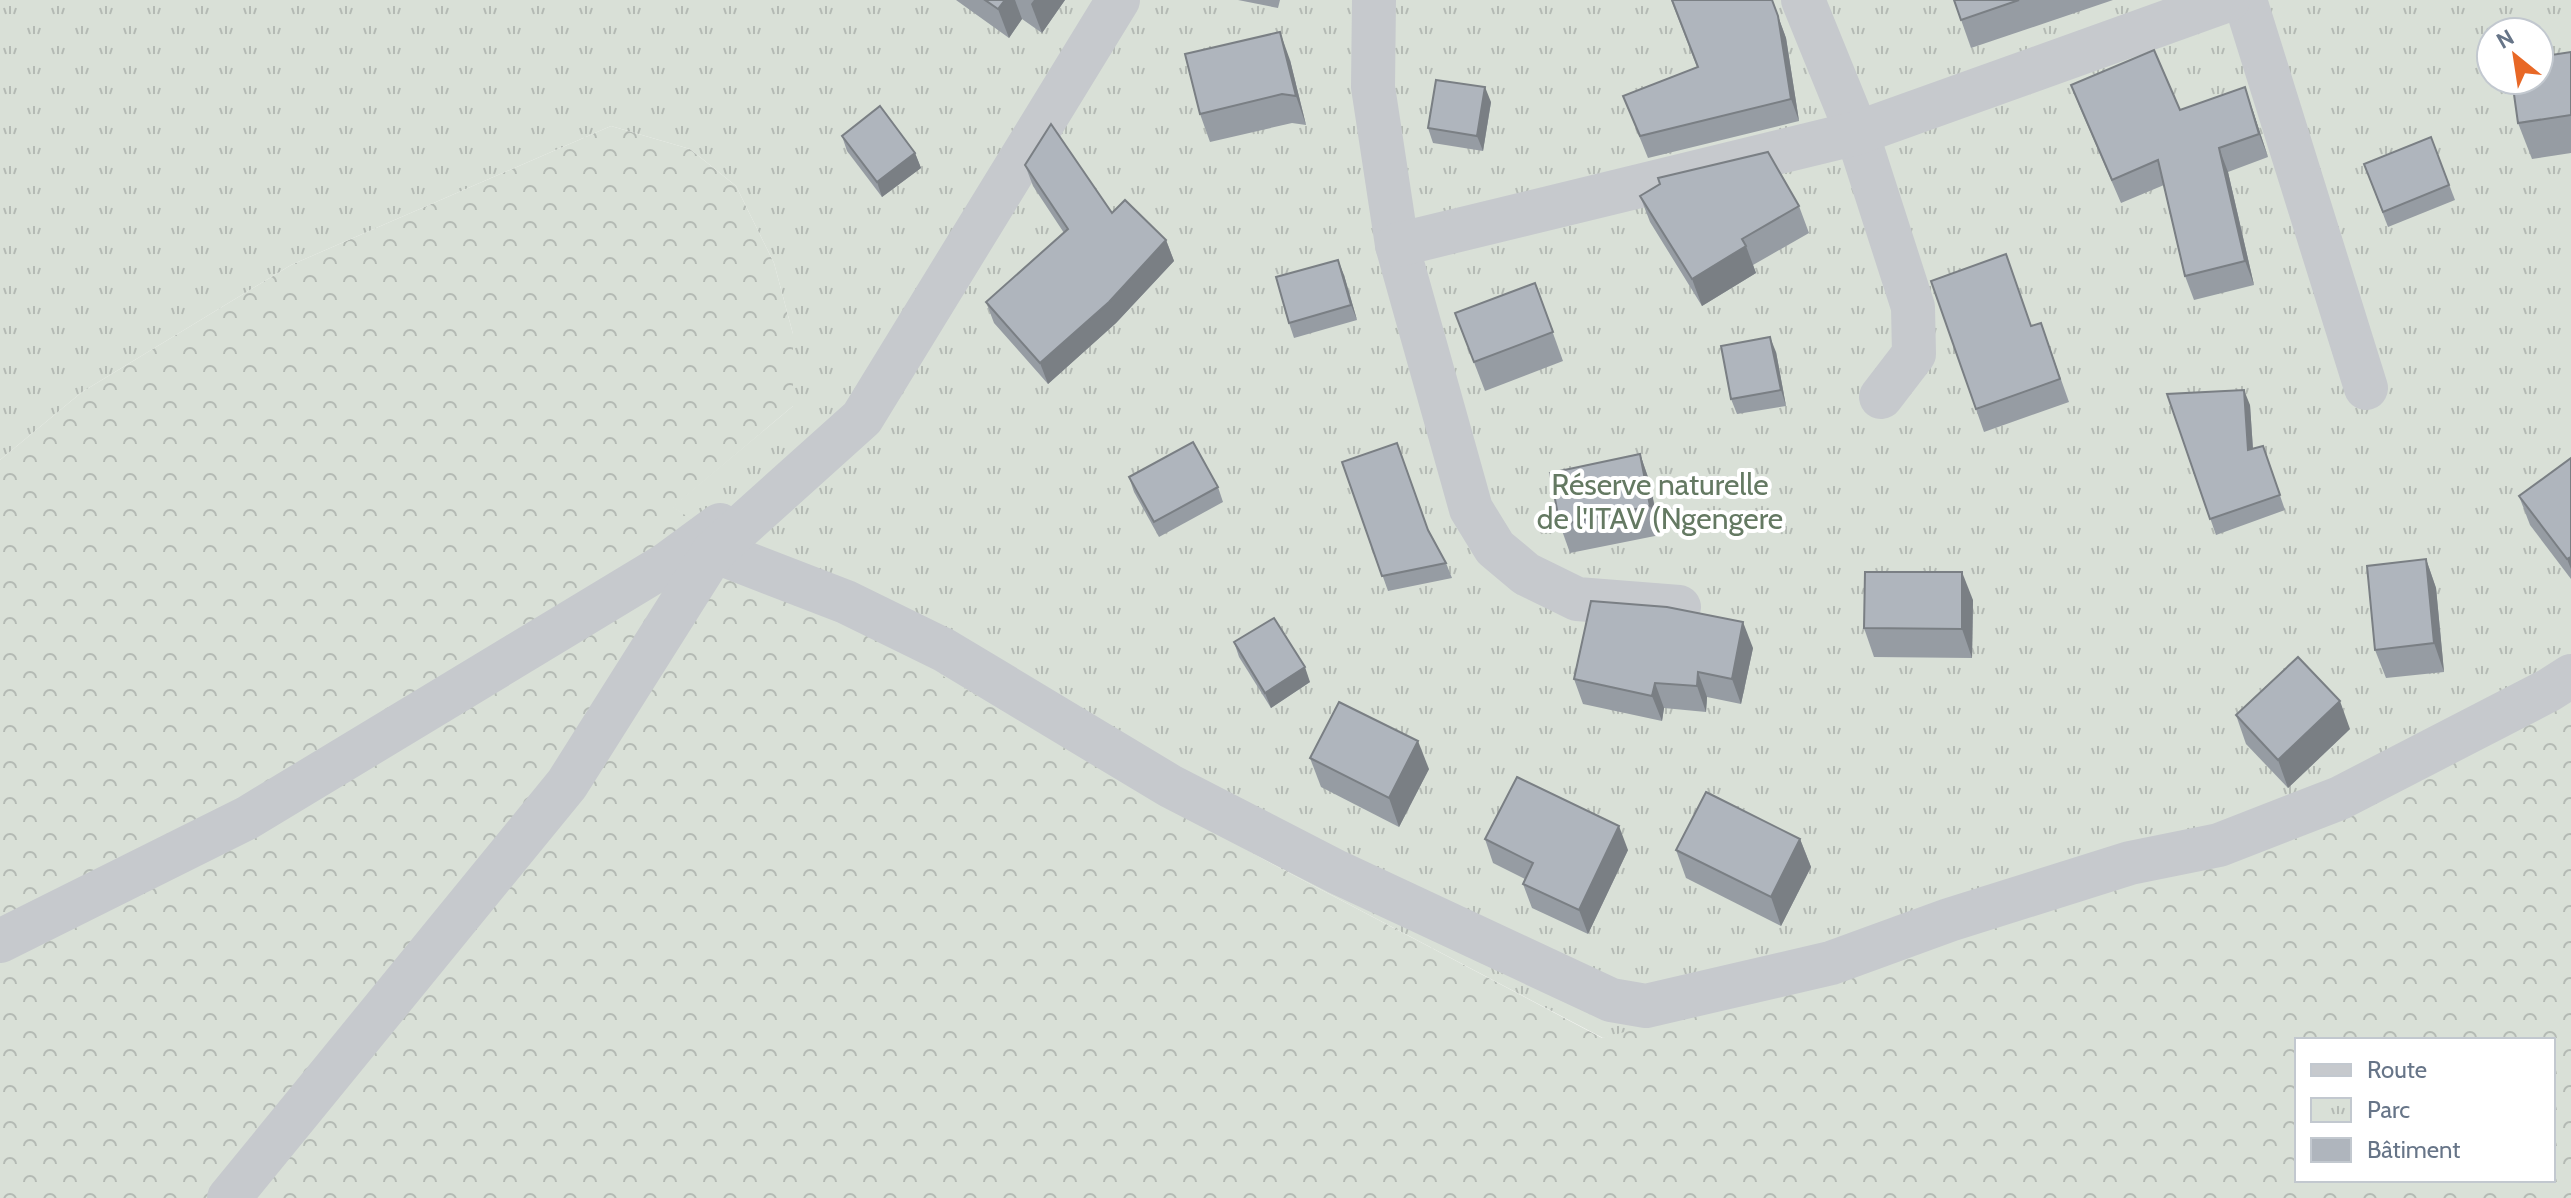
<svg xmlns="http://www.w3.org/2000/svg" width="2571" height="1198" font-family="Cabin,sans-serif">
  <defs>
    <pattern id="forest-crowns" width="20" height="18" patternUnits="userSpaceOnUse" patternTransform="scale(2)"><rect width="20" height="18" fill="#d9e0d7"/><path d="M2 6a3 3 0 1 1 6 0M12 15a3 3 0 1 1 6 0" fill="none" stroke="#b4bab4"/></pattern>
    <pattern id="park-tufts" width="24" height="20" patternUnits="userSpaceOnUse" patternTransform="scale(2)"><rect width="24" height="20" fill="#d9e0d7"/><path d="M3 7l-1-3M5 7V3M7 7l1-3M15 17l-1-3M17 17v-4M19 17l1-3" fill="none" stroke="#b4bab4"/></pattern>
  </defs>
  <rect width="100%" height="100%" fill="#f8f8f6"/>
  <path fill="url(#forest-crowns)" fill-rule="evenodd" d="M 611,126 L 690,149 L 736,186 L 774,263 L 793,334 L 793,406 L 673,507 L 1054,740 L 1265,860 L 1602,1038 L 2571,694 L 2571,1198 L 0,1198 L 0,460 L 82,392 L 291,265 ZM 2297,1040 L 2553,1040 L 2553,1180 L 2297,1180 Z"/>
  <path fill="url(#park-tufts)" fill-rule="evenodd" d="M 0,0 L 2571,0 L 2571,694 L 1842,971 L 1603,1038 L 1265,860 L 1054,740 L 860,628 L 753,556 L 672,507 L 793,406 L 793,334 L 774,263 L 736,186 L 690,149 L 611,126 L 291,265 L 82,392 L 0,460 ZM 2491,32 L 2539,32 L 2539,80 L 2491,80 Z"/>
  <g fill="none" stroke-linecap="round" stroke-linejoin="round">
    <g stroke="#c6c9cd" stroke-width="44">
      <path d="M 1374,0 L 1373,87 L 1397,245 L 1471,509 L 1495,548 L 1526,574 L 1577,599 L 1679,607"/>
      <path d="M 1803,0 L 1857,133 L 1913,307 L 1914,354 L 1881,397"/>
      <path d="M 2245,0 L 2366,388"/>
      <path d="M 1397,245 L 1857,133 L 2228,0"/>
      <path d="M 714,551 L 846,602 L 944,650 L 1170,786 L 1337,872 L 1611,1000 L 1646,1006 L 1831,963 L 1949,920 L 2130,863 L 2219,845 L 2340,798 L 2549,690 L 2571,676"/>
      <path d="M 0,941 L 247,818 L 667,564 L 720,525"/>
      <path d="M 229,1198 L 567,784 L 714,551 L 862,418 L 1118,0"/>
    </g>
  </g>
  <g fill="#969ca3">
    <path d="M 956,0 L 1065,0 L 1042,33 L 1022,19 L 1009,38 Z"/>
    <path d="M 1238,0 L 1280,0 L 1278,8 Z"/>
    <path d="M 1671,0 L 1772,0 L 1786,38 L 1799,121 L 1648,158 L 1623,96 L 1697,67 Z"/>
    <path d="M 1954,0 L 2113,0 L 1971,48 Z"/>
    <path d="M 2571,52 L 2571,153 L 2532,159 L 2518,123 Z"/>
    <path d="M 1290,60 L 1306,125 L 1292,123 L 1210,142 L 1200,114 Z"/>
    <path d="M 2071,85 L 2180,110 L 2253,111 L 2268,157 L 2228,172 L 2254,285 L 2194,300 L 2185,276 L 2164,185 L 2121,203 L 2080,108 Z"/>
    <path d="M 1491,102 L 1483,151 L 1433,143 L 1428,128 Z"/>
    <path d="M 842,136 L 915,153 L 921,168 L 882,197 L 847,151 Z"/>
    <path d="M 2431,137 L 2455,200 L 2388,227 L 2364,164 Z"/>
    <path d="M 1025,165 L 1112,213 L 1166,240 L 1174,261 L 1116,323 L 1048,384 L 994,323 L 986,302 L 1064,233 L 1033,186 Z"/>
    <path d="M 1640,196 L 1799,206 L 1809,233 L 1753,265 L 1756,273 L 1702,306 L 1650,222 Z"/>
    <path d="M 1344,275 L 1357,320 L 1294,338 L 1289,323 Z"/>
    <path d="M 1931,281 L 2032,326 L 2041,323 L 2069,402 L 1984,432 Z"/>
    <path d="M 1535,283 L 1563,361 L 1485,391 L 1455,313 Z"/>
    <path d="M 1776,352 L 1786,406 L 1737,414 L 1731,399 Z"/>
    <path d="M 2167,394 L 2250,405 L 2253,449 L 2263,446 L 2285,510 L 2216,535 Z"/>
    <path d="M 1640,454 L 1650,483 L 1660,535 L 1570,553 L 1560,525 Z"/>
    <path d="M 2571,458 L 2571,579 L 2530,525 L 2519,496 Z"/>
    <path d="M 1342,462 L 1429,531 L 1446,563 L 1452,578 L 1388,591 Z"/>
    <path d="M 1129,477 L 1218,487 L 1223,502 L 1159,537 L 1134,492 Z"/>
    <path d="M 2426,559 L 2436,588 L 2444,672 L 2386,678 L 2375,650 Z"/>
    <path d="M 1973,600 L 1972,658 L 1874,657 L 1864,628 Z"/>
    <path d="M 1234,642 L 1310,682 L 1271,708 L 1239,657 Z"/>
    <path d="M 1753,648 L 1741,704 L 1707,697 L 1706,712 L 1664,708 L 1662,721 L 1583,704 L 1574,679 Z"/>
    <path d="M 2236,715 L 2350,729 L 2288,788 L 2246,744 Z"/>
    <path d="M 1310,758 L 1429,769 L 1399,827 L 1321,787 Z"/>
    <path d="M 1485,839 L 1628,850 L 1588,934 L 1532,908 L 1523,884 L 1525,879 L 1493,863 Z"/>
    <path d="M 1800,839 L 1811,867 L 1781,926 L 1686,878 L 1676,850 Z"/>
  </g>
  <g fill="#7a7f84">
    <path d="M 1005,0 L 1015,0 L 1022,19 L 1009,38 L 998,9 Z"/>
    <path d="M 1034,0 L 1065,0 L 1042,33 L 1031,4 Z"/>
    <path d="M 1778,16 L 1786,38 L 1799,121 L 1791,99 Z"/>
    <path d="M 1280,32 L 1290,60 L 1306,125 L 1296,96 Z"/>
    <path d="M 1485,87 L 1491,102 L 1483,151 L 1477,136 Z"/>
    <path d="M 2245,87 L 2253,111 L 2268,157 L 2259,134 Z"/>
    <path d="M 2219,148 L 2228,172 L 2254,285 L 2245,261 Z"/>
    <path d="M 915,153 L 921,168 L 882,197 L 877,182 Z"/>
    <path d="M 1166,240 L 1174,261 L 1116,323 L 1048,384 L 1040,363 Z"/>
    <path d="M 1746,246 L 1756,273 L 1702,306 L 1692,279 Z"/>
    <path d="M 1338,260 L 1344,275 L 1357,320 L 1351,305 Z"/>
    <path d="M 1770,337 L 1776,352 L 1786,406 L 1781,390 Z"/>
    <path d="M 2244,390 L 2250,405 L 2254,466 L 2248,450 Z"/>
    <path d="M 1640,454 L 1650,483 L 1660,535 L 1650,506 Z"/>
    <path d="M 2571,557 L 2571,569 L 2567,559 Z"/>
    <path d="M 2426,559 L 2436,588 L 2444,672 L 2434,643 Z"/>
    <path d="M 1962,572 L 1973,600 L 1972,658 L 1962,629 Z"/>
    <path d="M 1743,622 L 1753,648 L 1741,704 L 1732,679 Z"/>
    <path d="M 1305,667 L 1310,682 L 1271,708 L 1265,693 Z"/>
    <path d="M 1698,672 L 1707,697 L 1706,712 L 1697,686 Z"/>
    <path d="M 1655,683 L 1664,708 L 1662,721 L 1652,696 Z"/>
    <path d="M 2340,701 L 2350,729 L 2288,788 L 2278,760 Z"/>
    <path d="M 1418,741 L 1429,769 L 1399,827 L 1389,798 Z"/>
    <path d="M 1619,826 L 1628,850 L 1588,934 L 1579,910 Z"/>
    <path d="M 1800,839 L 1811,867 L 1781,926 L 1771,897 Z"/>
  </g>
  <g fill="#afb5bd" stroke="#7a7f84" stroke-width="2">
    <path d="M 985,0 L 1005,0 L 998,9 Z"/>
    <path d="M 1672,0 L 1772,0 L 1778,16 L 1791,99 L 1640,136 L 1623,96 L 1698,67 Z"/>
    <path d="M 1954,0 L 2019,0 L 1961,20 Z"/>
    <path d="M 1280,32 L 1296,96 L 1282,94 L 1200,114 L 1185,54 Z"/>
    <path d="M 2154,50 L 2180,110 L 2245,87 L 2259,134 L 2219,148 L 2245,261 L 2185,276 L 2158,160 L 2112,180 L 2071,85 Z"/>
    <path d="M 2571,52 L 2571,115 L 2518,123 L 2512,80 L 2539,80 L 2539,57 Z"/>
    <path d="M 1436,80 L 1485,87 L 1477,136 L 1428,128 Z"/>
    <path d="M 880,106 L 915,153 L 877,182 L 842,136 Z"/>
    <path d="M 1051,124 L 1112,213 L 1125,200 L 1166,240 L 1109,302 L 1040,363 L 986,302 L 1068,229 L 1025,165 Z"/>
    <path d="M 2431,137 L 2449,185 L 2383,212 L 2364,164 Z"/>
    <path d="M 1768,152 L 1799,206 L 1742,239 L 1746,246 L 1692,279 L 1640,196 L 1660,184 L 1658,178 Z"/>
    <path d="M 2006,254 L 2031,326 L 2041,323 L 2060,379 L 1976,409 L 1931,281 Z"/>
    <path d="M 1338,260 L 1351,305 L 1289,323 L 1276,277 Z"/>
    <path d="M 1535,283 L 1553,332 L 1474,362 L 1455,313 Z"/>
    <path d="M 1770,337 L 1781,390 L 1731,399 L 1721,346 Z"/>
    <path d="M 2244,390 L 2248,450 L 2263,446 L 2280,495 L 2210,519 L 2167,394 Z"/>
    <path d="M 1193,442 L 1218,487 L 1154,522 L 1129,477 Z"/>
    <path d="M 1397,443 L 1428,530 L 1446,563 L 1382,576 L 1342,462 Z"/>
    <path d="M 1640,454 L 1650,506 L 1560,525 L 1550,473 Z"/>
    <path d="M 2571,458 L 2571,557 L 2567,559 L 2519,496 Z"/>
    <path d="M 2426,559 L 2434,643 L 2375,650 L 2367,566 Z"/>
    <path d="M 1865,572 L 1962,572 L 1962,629 L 1864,628 Z"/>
    <path d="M 1591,601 L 1667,607 L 1743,622 L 1732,679 L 1698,672 L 1697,686 L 1655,683 L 1652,696 L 1574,679 Z"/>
    <path d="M 1274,618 L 1305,667 L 1265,693 L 1234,642 Z"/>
    <path d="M 2298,657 L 2340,701 L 2278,760 L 2236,715 Z"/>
    <path d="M 1339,702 L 1418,741 L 1389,798 L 1310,758 Z"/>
    <path d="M 1517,777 L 1619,826 L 1579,910 L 1523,884 L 1533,863 L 1485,839 Z"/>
    <path d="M 1706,792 L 1800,839 L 1771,897 L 1676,850 Z"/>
  </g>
  <g text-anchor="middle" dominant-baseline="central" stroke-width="8" stroke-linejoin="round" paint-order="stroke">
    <g font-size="30" fill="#647962" stroke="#fff">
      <text x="1660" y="484">Réserve naturelle<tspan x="1660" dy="34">de l'ITAV (Ngengere</tspan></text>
    </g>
  </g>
  <rect x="2295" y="1038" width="260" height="144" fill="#ffffff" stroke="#c2c8cf" stroke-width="2"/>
  <rect x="2311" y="1064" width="40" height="12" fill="#c6c9cd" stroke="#c2c8cf" stroke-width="2"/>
  <text x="2367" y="1078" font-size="24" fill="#677588">Route</text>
  <rect x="2311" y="1098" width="40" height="24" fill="url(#park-tufts)" stroke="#c2c8cf" stroke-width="2"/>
  <text x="2367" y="1118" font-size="24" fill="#677588">Parc</text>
  <rect x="2311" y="1138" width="40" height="24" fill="#afb5bd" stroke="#c2c8cf" stroke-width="2"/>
  <text x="2367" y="1158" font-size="24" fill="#677588">Bâtiment</text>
  <g transform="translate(2515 56) rotate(330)"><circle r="38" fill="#ffffff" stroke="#c2c8cf" stroke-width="2"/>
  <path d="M0-6L14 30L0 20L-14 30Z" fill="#e86826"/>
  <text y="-12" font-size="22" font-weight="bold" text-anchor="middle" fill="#677588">N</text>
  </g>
</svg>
